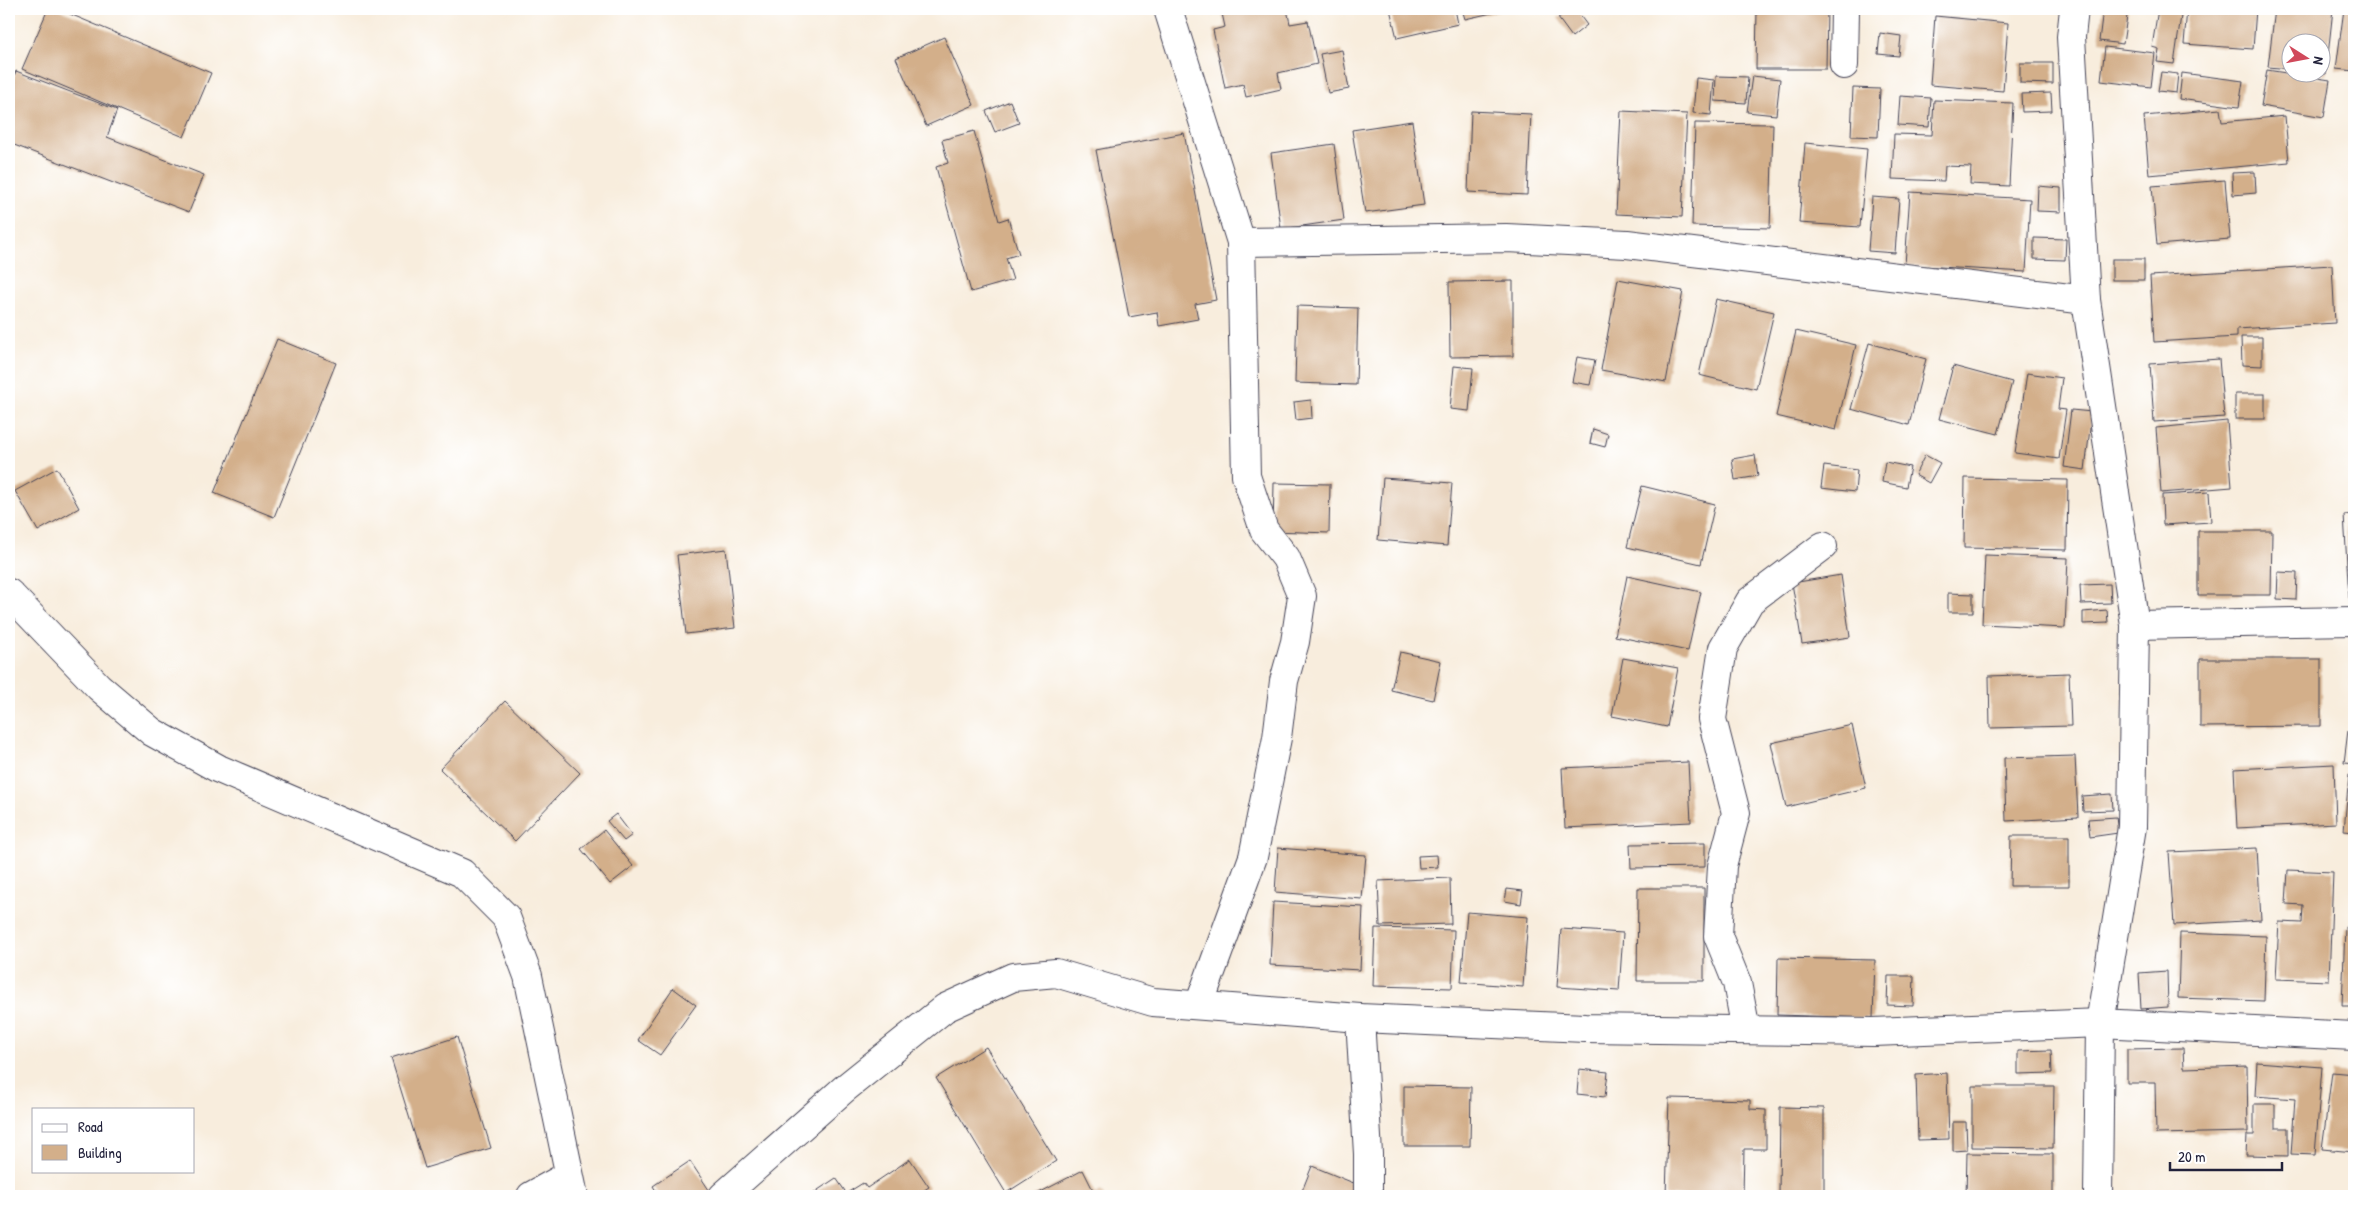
<svg xmlns="http://www.w3.org/2000/svg" width="2363" height="1205" font-family="'Patrick Hand',sans-serif">
  <rect width="100%" height="100%" fill="#fff"/>
  <filter id="ink" filterUnits="userSpaceOnUse"><feTurbulence type="fractalNoise" baseFrequency=".02" numOctaves="2"/><feDisplacementMap in="SourceGraphic" scale="10" xChannelSelector="R" yChannelSelector="G"/><feConvolveMatrix kernelMatrix="1 2 1 2 8 2 1 2 1" color-interpolation-filters="sRGB"/></filter>
  <filter id="wash" filterUnits="userSpaceOnUse"><feTurbulence type="fractalNoise" baseFrequency=".0096" numOctaves="4" result="noise"/><feDisplacementMap in="SourceGraphic" scale="20" xChannelSelector="R" yChannelSelector="G"/><feGaussianBlur stdDeviation="1.12" result="paint"/><feColorMatrix in="noise" values="0 0 0 0 0 0 0 0 0 0 0 0 0 0 0 0 0 1.4 0 .05"/><feComposite in="paint" operator="in"/></filter>
  <g filter="url(#wash)">
    <rect width="100%" height="100%" fill="#f8eddd"/>
    <g id="blocks">
      <g fill="#d3af8a">
        <path d="M 48,9 L 58,9 L 211,73 L 184,137 L 22,69 Z"/>
        <path d="M 1221,9 L 1287,9 L 1290,24 L 1308,21 L 1317,64 L 1278,73 L 1281,89 L 1246,97 L 1243,84 L 1225,88 L 1213,30 L 1225,27 Z"/>
        <path d="M 1390,9 L 1455,9 L 1458,24 L 1397,38 Z"/>
        <path d="M 1462,9 L 1505,9 L 1505,10 L 1465,19 Z"/>
        <path d="M 1570,9 L 1575,9 L 1587,25 L 1572,37 L 1558,18 Z"/>
        <path d="M 1757,9 L 1827,9 L 1826,69 L 1756,69 Z"/>
        <path d="M 2103,9 L 2128,9 L 2123,44 L 2099,41 Z"/>
        <path d="M 2158,9 L 2182,9 L 2174,64 L 2157,62 L 2159,49 L 2152,47 Z"/>
        <path d="M 2187,9 L 2256,9 L 2253,49 L 2184,44 Z"/>
        <path d="M 2275,9 L 2333,9 L 2326,74 L 2320,73 L 2320,42 L 2290,42 L 2290,69 L 2268,67 Z"/>
        <path d="M 2344,9 L 2354,9 L 2354,71 L 2336,69 Z"/>
        <path d="M 1935,16 L 2008,23 L 2003,91 L 1930,85 Z"/>
        <path d="M 1880,33 L 1901,36 L 1899,56 L 1878,54 Z"/>
        <path d="M 944,37 L 974,105 L 926,126 L 896,58 Z"/>
        <path d="M 2105,47 L 2155,53 L 2151,87 L 2101,81 Z"/>
        <path d="M 1342,50 L 1349,89 L 1328,93 L 1320,54 Z"/>
        <path d="M 2020,63 L 2053,63 L 2053,84 L 2020,83 Z"/>
        <path d="M 2267,70 L 2330,80 L 2324,117 L 2261,106 Z"/>
        <path d="M 16,71 L 117,110 L 107,137 L 204,175 L 189,212 L 9,143 L 9,89 Z"/>
        <path d="M 2161,72 L 2178,74 L 2176,93 L 2158,91 Z"/>
        <path d="M 2182,73 L 2243,81 L 2239,107 L 2179,99 Z"/>
        <path d="M 1716,76 L 1748,77 L 1746,103 L 1715,101 Z"/>
        <path d="M 1752,76 L 1780,79 L 1776,115 L 1747,112 Z"/>
        <path d="M 1696,78 L 1714,80 L 1711,115 L 1693,113 Z"/>
        <path d="M 1853,88 L 1880,89 L 1878,137 L 1851,136 Z"/>
        <path d="M 2051,93 L 2052,111 L 2022,112 L 2021,94 Z"/>
        <path d="M 1900,96 L 1931,98 L 1929,127 L 1898,125 Z"/>
        <path d="M 1934,100 L 2013,103 L 2009,186 L 1970,184 L 1971,167 L 1945,166 L 1944,181 L 1892,179 L 1894,134 L 1932,135 Z"/>
        <path d="M 1010,101 L 1019,123 L 995,132 L 986,111 Z"/>
        <path d="M 2220,109 L 2222,122 L 2285,116 L 2289,162 L 2149,175 L 2144,116 Z"/>
        <path d="M 1471,111 L 1531,114 L 1527,195 L 1468,192 Z"/>
        <path d="M 1621,111 L 1687,114 L 1682,217 L 1616,214 Z"/>
        <path d="M 1412,121 L 1424,205 L 1365,213 L 1352,130 Z"/>
        <path d="M 1695,123 L 1773,124 L 1770,228 L 1692,226 Z"/>
        <path d="M 974,131 L 999,221 L 1008,218 L 1019,254 L 1006,258 L 1013,280 L 971,292 L 936,167 L 948,163 L 942,140 Z"/>
        <path d="M 1184,133 L 1216,300 L 1195,304 L 1198,319 L 1159,326 L 1157,312 L 1129,317 L 1096,150 Z"/>
        <path d="M 1805,143 L 1867,149 L 1860,227 L 1799,223 Z"/>
        <path d="M 1334,144 L 1344,220 L 1281,229 L 1271,153 Z"/>
        <path d="M 2255,172 L 2256,193 L 2233,195 L 2232,173 Z"/>
        <path d="M 2225,180 L 2230,239 L 2157,245 L 2152,186 Z"/>
        <path d="M 2038,186 L 2061,188 L 2061,212 L 2037,211 Z"/>
        <path d="M 1910,192 L 2030,199 L 2026,272 L 1905,265 Z"/>
        <path d="M 1872,197 L 1899,199 L 1895,253 L 1868,251 Z"/>
        <path d="M 2034,238 L 2066,239 L 2065,260 L 2034,259 Z"/>
        <rect x="2112" y="259" width="32" height="21"/>
        <path d="M 2332,265 L 2335,323 L 2237,329 L 2237,337 L 2154,342 L 2150,276 Z"/>
        <path d="M 1618,279 L 1683,291 L 1666,382 L 1601,370 Z"/>
        <path d="M 1513,281 L 1513,356 L 1450,357 L 1449,282 Z"/>
        <path d="M 1716,299 L 1774,312 L 1756,389 L 1699,375 Z"/>
        <path d="M 1297,306 L 1358,308 L 1356,385 L 1295,383 Z"/>
        <path d="M 1796,331 L 1856,345 L 1836,430 L 1776,416 Z"/>
        <path d="M 2241,337 L 2262,337 L 2262,366 L 2242,365 Z"/>
        <path d="M 277,339 L 336,363 L 274,517 L 214,493 Z"/>
        <path d="M 1869,343 L 1926,359 L 1909,425 L 1851,409 Z"/>
        <path d="M 1577,357 L 1595,360 L 1590,385 L 1572,382 Z"/>
        <path d="M 2219,359 L 2224,417 L 2154,422 L 2150,364 Z"/>
        <path d="M 1454,366 L 1473,368 L 1469,411 L 1450,409 Z"/>
        <path d="M 1953,366 L 2012,382 L 1998,434 L 1939,419 Z"/>
        <path d="M 2027,373 L 2062,378 L 2058,409 L 2066,410 L 2059,459 L 2015,453 Z"/>
        <rect x="2235" y="394" width="30" height="25"/>
        <path d="M 1311,400 L 1312,418 L 1296,420 L 1294,402 Z"/>
        <path d="M 2071,410 L 2092,412 L 2085,470 L 2064,467 Z"/>
        <path d="M 2227,421 L 2232,487 L 2161,493 L 2156,428 Z"/>
        <path d="M 1593,429 L 1608,434 L 1605,447 L 1590,443 Z"/>
        <path d="M 1755,455 L 1758,476 L 1735,480 L 1732,459 Z"/>
        <path d="M 1925,455 L 1940,463 L 1929,483 L 1915,475 Z"/>
        <path d="M 1885,462 L 1910,467 L 1906,487 L 1882,482 Z"/>
        <path d="M 1824,466 L 1857,470 L 1855,492 L 1821,488 Z"/>
        <path d="M 57,468 L 79,508 L 38,531 L 15,491 Z"/>
        <path d="M 1383,478 L 1452,483 L 1447,546 L 1378,540 Z"/>
        <path d="M 1965,478 L 2068,480 L 2067,550 L 1964,548 Z"/>
        <path d="M 1274,483 L 1330,484 L 1329,533 L 1273,531 Z"/>
        <path d="M 1642,486 L 1715,504 L 1701,564 L 1627,547 Z"/>
        <path d="M 2209,492 L 2211,522 L 2163,525 L 2162,495 Z"/>
        <path d="M 2354,514 L 2354,598 L 2349,598 L 2344,515 Z"/>
        <path d="M 2198,531 L 2272,531 L 2271,595 L 2198,595 Z"/>
        <path d="M 726,549 L 735,628 L 686,634 L 677,555 Z"/>
        <path d="M 1985,555 L 2068,558 L 2065,628 L 1982,624 Z"/>
        <path d="M 2278,572 L 2297,573 L 2296,600 L 2277,599 Z"/>
        <path d="M 1841,575 L 1850,637 L 1802,644 L 1792,583 Z"/>
        <path d="M 1627,576 L 1701,592 L 1688,651 L 1615,636 Z"/>
        <path d="M 2110,584 L 2111,603 L 2081,604 L 2080,585 Z"/>
        <path d="M 1948,593 L 1973,594 L 1973,612 L 1948,612 Z"/>
        <path d="M 2107,610 L 2108,623 L 2083,624 L 2083,612 Z"/>
        <path d="M 1400,652 L 1441,661 L 1433,700 L 1391,690 Z"/>
        <path d="M 1623,658 L 1678,668 L 1667,727 L 1612,716 Z"/>
        <path d="M 2200,659 L 2321,659 L 2321,726 L 2200,727 Z"/>
        <path d="M 2069,673 L 2071,726 L 1990,728 L 1989,676 Z"/>
        <path d="M 505,701 L 580,773 L 515,841 L 440,769 Z"/>
        <path d="M 1852,725 L 1866,788 L 1786,807 L 1771,743 Z"/>
        <path d="M 2348,730 L 2354,731 L 2354,764 L 2344,763 Z"/>
        <path d="M 2075,756 L 2078,817 L 2006,821 L 2004,758 Z"/>
        <path d="M 1688,762 L 1691,822 L 1565,828 L 1562,768 Z"/>
        <path d="M 2334,764 L 2336,823 L 2237,828 L 2234,769 Z"/>
        <path d="M 2349,775 L 2354,776 L 2354,832 L 2344,831 Z"/>
        <path d="M 2112,794 L 2113,810 L 2083,811 L 2082,796 Z"/>
        <path d="M 616,814 L 632,835 L 624,841 L 607,821 Z"/>
        <path d="M 2116,817 L 2118,833 L 2090,837 L 2088,819 Z"/>
        <path d="M 604,830 L 633,866 L 610,884 L 581,849 Z"/>
        <path d="M 2011,836 L 2069,836 L 2069,886 L 2010,886 Z"/>
        <path d="M 1705,843 L 1705,867 L 1631,868 L 1630,844 Z"/>
        <path d="M 1278,848 L 1366,855 L 1362,899 L 1275,892 Z"/>
        <path d="M 2257,848 L 2261,920 L 2174,925 L 2169,852 Z"/>
        <path d="M 1437,855 L 1438,867 L 1419,868 L 1418,856 Z"/>
        <path d="M 2288,870 L 2333,872 L 2329,981 L 2276,979 L 2279,922 L 2302,923 L 2303,905 L 2286,904 Z"/>
        <path d="M 1450,878 L 1451,924 L 1380,926 L 1378,881 Z"/>
        <path d="M 1638,888 L 1704,888 L 1704,981 L 1637,981 Z"/>
        <path d="M 1507,889 L 1523,891 L 1521,904 L 1505,901 Z"/>
        <path d="M 1273,902 L 1363,907 L 1360,970 L 1270,965 Z"/>
        <path d="M 1467,912 L 1528,917 L 1523,987 L 1461,982 Z"/>
        <path d="M 2345,927 L 2354,927 L 2354,1006 L 2342,1006 Z"/>
        <path d="M 1375,928 L 1454,930 L 1452,988 L 1373,986 Z"/>
        <path d="M 1561,929 L 1623,933 L 1619,991 L 1557,987 Z"/>
        <path d="M 2180,933 L 2266,936 L 2264,1001 L 2178,998 Z"/>
        <path d="M 1778,958 L 1875,960 L 1873,1018 L 1777,1015 Z"/>
        <path d="M 2167,971 L 2168,1007 L 2141,1009 L 2139,973 Z"/>
        <path d="M 1888,976 L 1914,976 L 1913,1006 L 1887,1005 Z"/>
        <path d="M 673,988 L 696,1005 L 660,1055 L 638,1040 Z"/>
        <path d="M 457,1037 L 491,1148 L 425,1168 L 391,1058 Z"/>
        <path d="M 986,1047 L 1056,1161 L 1006,1193 L 936,1078 Z"/>
        <path d="M 2183,1048 L 2184,1068 L 2247,1066 L 2248,1132 L 2156,1134 L 2155,1083 L 2127,1083 L 2127,1049 Z"/>
        <path d="M 2051,1050 L 2052,1073 L 2018,1074 L 2018,1051 Z"/>
        <path d="M 2257,1062 L 2322,1067 L 2315,1155 L 2291,1154 L 2295,1099 L 2255,1096 Z"/>
        <path d="M 1579,1069 L 1608,1072 L 1605,1097 L 1577,1094 Z"/>
        <path d="M 2332,1072 L 2354,1074 L 2354,1152 L 2322,1149 Z"/>
        <path d="M 1947,1073 L 1949,1139 L 1918,1140 L 1916,1075 Z"/>
        <path d="M 1404,1086 L 1471,1087 L 1470,1146 L 1404,1146 Z"/>
        <path d="M 1972,1086 L 2054,1086 L 2053,1148 L 1972,1147 Z"/>
        <path d="M 1669,1098 L 1750,1100 L 1750,1109 L 1766,1110 L 1766,1149 L 1744,1149 L 1743,1196 L 1666,1196 Z"/>
        <path d="M 2254,1104 L 2275,1104 L 2275,1128 L 2288,1128 L 2288,1156 L 2246,1155 L 2247,1135 L 2254,1135 Z"/>
        <path d="M 1780,1107 L 1824,1108 L 1824,1196 L 1779,1196 Z"/>
        <path d="M 1953,1122 L 1966,1122 L 1967,1150 L 1953,1151 Z"/>
        <path d="M 1967,1153 L 2053,1154 L 2053,1196 L 1966,1196 Z"/>
        <path d="M 910,1159 L 929,1187 L 915,1196 L 842,1196 L 863,1183 L 867,1188 Z"/>
        <path d="M 690,1161 L 713,1196 L 659,1196 L 653,1186 Z"/>
        <path d="M 1312,1166 L 1356,1184 L 1351,1196 L 1300,1196 Z"/>
        <path d="M 1083,1170 L 1095,1194 L 1101,1191 L 1104,1196 L 1033,1196 Z"/>
        <path d="M 836,1178 L 845,1191 L 839,1196 L 809,1196 Z"/>
      </g>
    </g>
  </g>
  <g filter="url(#ink)">
    <use href="#blocks" fill-opacity="0" stroke="#424053" stroke-width="1"/>
    <g fill="none" stroke-linecap="round" stroke-linejoin="round">
      <g stroke="#424053" stroke-width="30">
        <g id="street">
          <path d="M 1168,9 L 1241,242 L 1246,476 L 1264,530 L 1286,558 L 1302,596 L 1295,642 L 1284,681 L 1277,738 L 1253,857 L 1199,1005"/>
          <path d="M 2074,9 L 2071,37 L 2086,300 L 2135,625 L 2132,827 L 2100,1023 L 2098,1196"/>
          <path d="M 1844,65 L 1845,9"/>
          <path d="M 1241,242 L 1506,238 L 1627,244 L 2086,300"/>
          <path d="M 9,593 L 99,687 L 152,732 L 219,769 L 462,873 L 506,917 L 528,976 L 574,1196"/>
          <path d="M 2135,625 L 2354,621"/>
          <path d="M 1360,1018 L 1368,1154 L 1368,1196"/>
          <path d="M 1746,1030 L 1737,983 L 1718,936 L 1722,866 L 1736,813 L 1712,719 L 1723,648 L 1750,601 L 1823,546"/>
          <path d="M 531,1196 L 569,1175"/>
          <path d="M 723,1196 L 844,1089 L 945,1008 L 1013,977 L 1056,973 L 1153,1002 L 1360,1018 L 1585,1028 L 1873,1032 L 2100,1023 L 2354,1036"/>
        </g>
      </g>
      <use href="#street" stroke="#fff" stroke-width="28"/>
    </g>
  </g>
  <rect width="2363" height="1205" fill="none" stroke="#fff" stroke-width="30"/>
  <rect x="32" y="1108" width="162" height="65" fill="#ffffff" stroke="#a7a7b1"/>
  <rect x="42" y="1124" width="25" height="8" fill="#ffffff" stroke="#a7a7b1"/>
  <text x="78" y="1132" font-size="15" fill="#22223b">Road</text>
  <rect x="42" y="1145" width="25" height="15" fill="#d3af8a" stroke="#a7a7b1"/>
  <text x="78" y="1158" font-size="15" fill="#22223b">Building</text>
  <g transform="translate(2306 58) rotate(101)"><circle r="24" fill="#ffffff" stroke="#a7a7b1"/>
  <path d="M0-4L9 19L0 12L-9 19Z" fill="#d1495b"/>
  <text y="-8" font-size="14" font-weight="bold" text-anchor="middle" fill="#22223b">N</text>
  </g>
  <path d="M2170 1162v8h112v-8" fill="none" stroke="#22223b" stroke-width="2.5"/>
  <text x="2178" y="1162" font-size="15" fill="#22223b" stroke="#ffffff" stroke-width="4" paint-order="stroke">20 m</text>
</svg>
